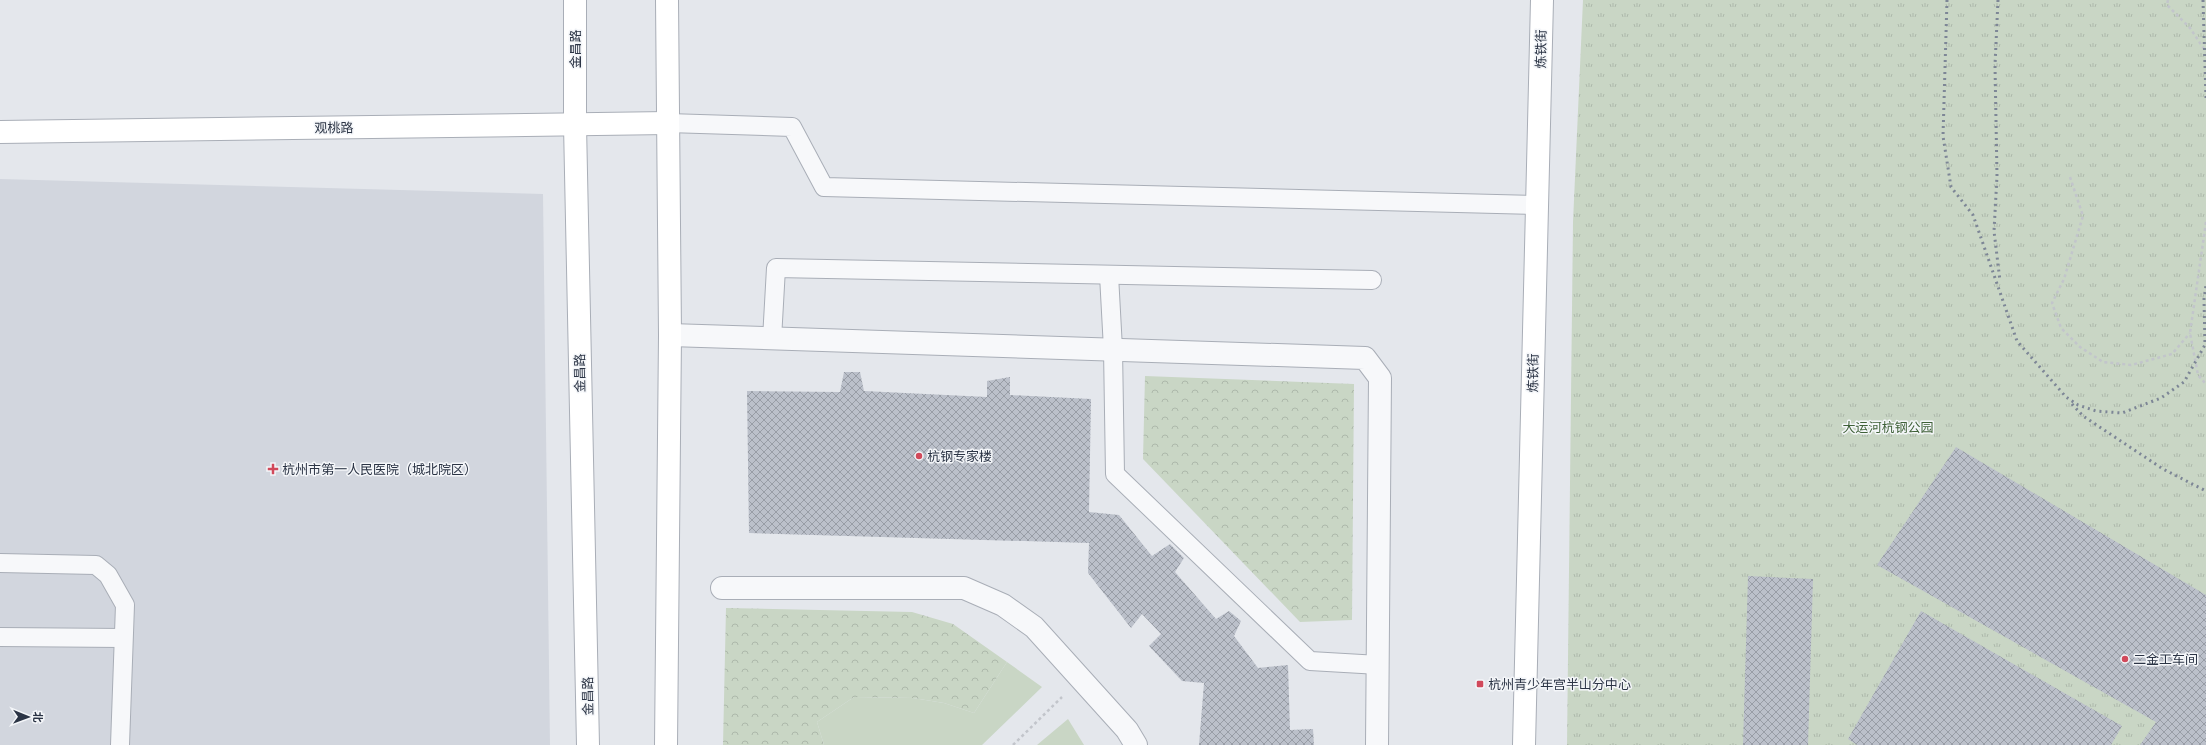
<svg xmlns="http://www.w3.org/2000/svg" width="2206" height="745" font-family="Karla,'Noto Sans SC',sans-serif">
  <defs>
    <pattern id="forest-crowns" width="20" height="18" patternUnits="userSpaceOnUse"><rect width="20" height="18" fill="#c9d6c5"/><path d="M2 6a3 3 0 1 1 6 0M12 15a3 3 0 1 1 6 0" fill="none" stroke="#adb8ab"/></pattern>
    <pattern id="park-tufts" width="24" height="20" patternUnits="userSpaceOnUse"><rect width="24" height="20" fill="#c9d6c5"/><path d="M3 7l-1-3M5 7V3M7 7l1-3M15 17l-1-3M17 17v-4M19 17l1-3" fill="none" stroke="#adb8ab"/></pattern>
    <pattern id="building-cross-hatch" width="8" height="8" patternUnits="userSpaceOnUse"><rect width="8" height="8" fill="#bbc0ca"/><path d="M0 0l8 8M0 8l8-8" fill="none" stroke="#989da6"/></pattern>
  </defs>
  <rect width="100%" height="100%" fill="#e4e7ec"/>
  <path fill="#d2d6de" d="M 0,179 L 543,194 L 550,745 L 0,745 Z"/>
  <g fill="#c9d6c5">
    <path d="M 1007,662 L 1042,687 L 982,745 L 824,745 L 817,722 L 854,697 L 913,698 L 944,703 L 974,713 Z"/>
    <path d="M 1068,719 L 1084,745 L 1037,745 Z"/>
  </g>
  <g fill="url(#forest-crowns)">
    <path d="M 1145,376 L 1354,384 L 1352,620 L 1300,622 L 1143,459 Z"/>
    <path d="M 726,608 L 912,612 L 953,624 L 1007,662 L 974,713 L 944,703 L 913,698 L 854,697 L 817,722 L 824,745 L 723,745 Z"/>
  </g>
  <path fill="url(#park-tufts)" d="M 1583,0 L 2206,0 L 2206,745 L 1567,745 L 1573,222 Z"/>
  <g fill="url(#building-cross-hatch)">
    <path d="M 844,372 L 860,372 L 864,391 L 987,397 L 987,381 L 1010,377 L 1010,395 L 1091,399 L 1089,512 L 1119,515 L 1152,556 L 1170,544 L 1184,558 L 1175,572 L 1216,619 L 1229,611 L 1241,621 L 1234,636 L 1258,668 L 1288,665 L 1290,730 L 1313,729 L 1314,745 L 1199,745 L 1204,683 L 1182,681 L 1149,646 L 1161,634 L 1142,614 L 1131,628 L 1088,573 L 1089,543 L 749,533 L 747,391 L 840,392 Z"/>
    <path d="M 1956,447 L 2206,595 L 2206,745 L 2140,745 L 2156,722 L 1877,565 Z"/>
    <path d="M 1748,576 L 1813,579 L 1808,745 L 1743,745 Z"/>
    <path d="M 1921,611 L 2122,726 L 2111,745 L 1857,745 L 1848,739 Z"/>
  </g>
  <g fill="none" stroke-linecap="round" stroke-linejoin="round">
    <g stroke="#a9aeb7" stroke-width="20">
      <g id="lane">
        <path d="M 668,123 L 792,127 L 824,187 L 1538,205"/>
        <path d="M 1109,275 L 1113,349 L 1115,474 L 1310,661 L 1379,665"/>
        <path d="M 772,339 L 776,268 L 1372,280"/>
        <path d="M 0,563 L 96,565 L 108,575 L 125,605 L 120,745"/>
        <path d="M 0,637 L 123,638"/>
      </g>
    </g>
    <g stroke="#a9aeb7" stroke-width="24">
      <g id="street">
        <path d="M 670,335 L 1365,358 L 1380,378 L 1377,745"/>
        <path d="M 722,588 L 964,588 L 1003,605 L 1034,627 L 1127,730 L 1136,745"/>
      </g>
    </g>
    <g stroke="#a9aeb7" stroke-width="24">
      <g id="secondary">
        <path d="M 575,0 L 575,125 L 588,745"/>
        <path d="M 0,132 L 668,123"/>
        <path d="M 666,745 L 670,335 L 667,0"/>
        <path d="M 1524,745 L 1542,0"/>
      </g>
    </g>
    <g stroke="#c2c5cb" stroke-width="2.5" stroke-dasharray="3 3" stroke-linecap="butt">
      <path d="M 2168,0 L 2167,5 L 2190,28 L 2206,52"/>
      <path d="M 2070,177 L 2083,216 L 2064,279 L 2052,303 L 2061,328 L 2080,347 L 2103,362 L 2131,365 L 2172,354 L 2190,333"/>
      <path d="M 2206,222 L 2190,333 L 2198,375 L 2206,384"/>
      <path d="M 1013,745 L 1062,697"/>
    </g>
    <use href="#lane" stroke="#f7f8fa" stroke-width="18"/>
    <use href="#street" stroke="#f7f8fa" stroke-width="22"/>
    <use href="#secondary" stroke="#fff" stroke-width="22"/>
    <g stroke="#7d8696" stroke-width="3" stroke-dasharray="2 4" stroke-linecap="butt">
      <path d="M 1947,0 L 1943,136 L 1951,187 L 1973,215 L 2017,341 L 2066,397 L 2078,405 L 2096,411 L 2122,413 L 2161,398 L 2184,382 L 2205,345 L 2204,299 L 2206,285"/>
      <path d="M 1998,0 L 1995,65 L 1997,176 L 1994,231 L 2000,281"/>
      <path d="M 2203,0 L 2206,98"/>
      <path d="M 2072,404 L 2083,416 L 2163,469 L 2206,491"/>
    </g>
  </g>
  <g fill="#d1495b" stroke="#f4f6f9" stroke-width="1.5">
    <circle cx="919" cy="456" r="4"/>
    <path d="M271 463h4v4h4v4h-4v4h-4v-4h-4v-4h4z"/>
    <circle cx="2125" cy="659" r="4"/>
    <rect x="1476" y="680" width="8" height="8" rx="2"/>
  </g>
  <g text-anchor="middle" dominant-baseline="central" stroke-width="3" stroke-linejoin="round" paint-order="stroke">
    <g font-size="13" fill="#2b3445" stroke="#f4f6f9">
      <text transform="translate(575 49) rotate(-90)">金昌路</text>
      <text transform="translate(1541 49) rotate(-89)">炼铁街</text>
      <text transform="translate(334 128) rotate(-1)">观桃路</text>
      <text transform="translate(580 373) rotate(-91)">金昌路</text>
      <text transform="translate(1533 373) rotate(-89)">炼铁街</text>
      <text transform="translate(588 696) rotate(-91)">金昌路</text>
    </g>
    <g font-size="13" fill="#3f6138" stroke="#f4f6f9">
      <text x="1888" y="427">大运河杭钢公园</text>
    </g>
    <g font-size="13" fill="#2b3445" stroke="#f4f6f9" text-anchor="start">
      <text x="927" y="456">杭钢专家楼</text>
      <text x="282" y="469">杭州市第一人民医院（城北院区）</text>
      <text x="2133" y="659">二金工车间</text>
      <text x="1488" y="684">杭州青少年宫半山分中心</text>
    </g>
  </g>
  <g transform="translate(28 717) rotate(91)" stroke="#f4f6f9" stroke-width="3" paint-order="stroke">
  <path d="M0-3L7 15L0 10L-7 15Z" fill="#2b3445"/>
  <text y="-6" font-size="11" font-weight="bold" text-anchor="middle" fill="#2b3445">北</text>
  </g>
</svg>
